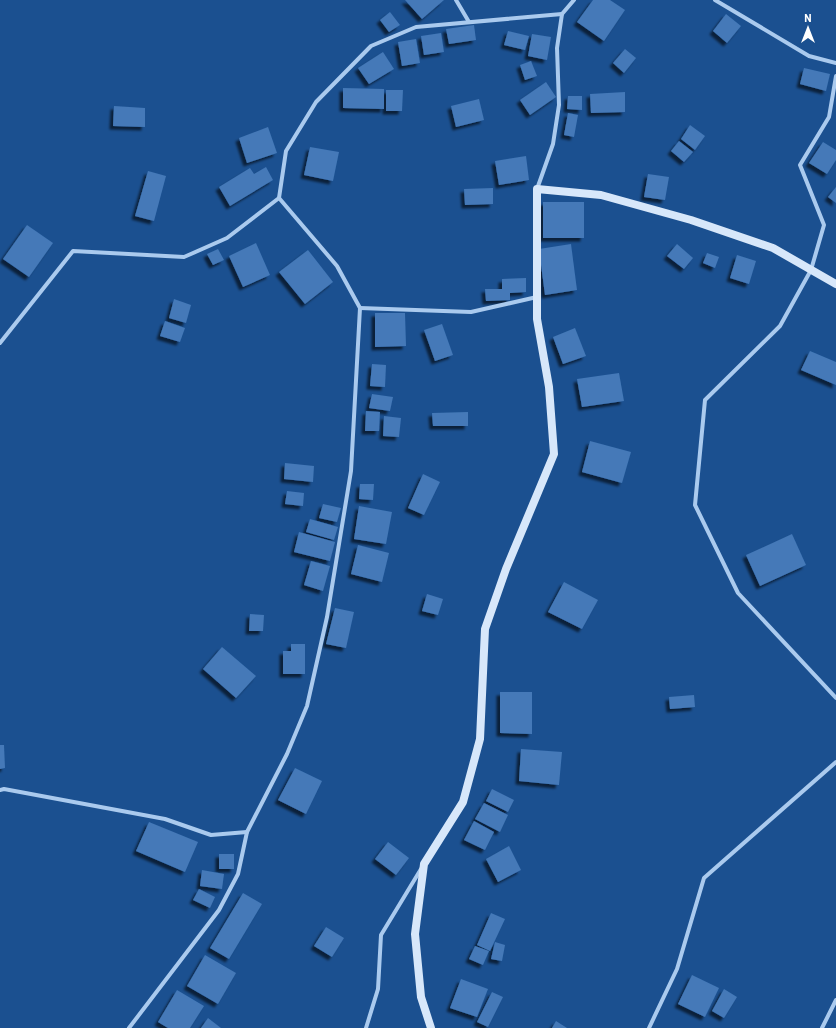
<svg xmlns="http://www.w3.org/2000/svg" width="836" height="1028" font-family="Barlow,sans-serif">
  <defs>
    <filter id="shadow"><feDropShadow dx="-3.5" dy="3.5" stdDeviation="1" flood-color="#0009"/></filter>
  </defs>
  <rect width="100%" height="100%" fill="#1b5090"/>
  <g fill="#4479b8" filter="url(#shadow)">
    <path d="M 405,0 L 444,0 L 422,19 Z"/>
    <path d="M 593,0 L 610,0 L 625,10 L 604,41 L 577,22 Z"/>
    <path d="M 390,12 L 400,25 L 389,32 L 380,20 Z"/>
    <path d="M 726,14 L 741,26 L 727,43 L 713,31 Z"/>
    <path d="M 474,25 L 476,40 L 449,44 L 446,29 Z"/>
    <path d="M 508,31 L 529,36 L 525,50 L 504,45 Z"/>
    <path d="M 441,33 L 444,52 L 424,55 L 421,36 Z"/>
    <path d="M 532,34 L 551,37 L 547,60 L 528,56 Z"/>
    <path d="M 416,39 L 420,63 L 402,66 L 398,42 Z"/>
    <path d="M 625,49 L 636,58 L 624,73 L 613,63 Z"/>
    <path d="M 383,52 L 394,69 L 369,84 L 358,68 Z"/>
    <path d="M 531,61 L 537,76 L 525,80 L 520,65 Z"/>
    <path d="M 804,68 L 830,74 L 826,91 L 800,84 Z"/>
    <path d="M 546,82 L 556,97 L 530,115 L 520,100 Z"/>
    <path d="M 343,88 L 384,89 L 384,109 L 343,108 Z"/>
    <path d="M 386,90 L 403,90 L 402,111 L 386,111 Z"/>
    <path d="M 625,92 L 625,112 L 591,113 L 590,94 Z"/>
    <path d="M 568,96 L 582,96 L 582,110 L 567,109 Z"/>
    <path d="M 479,99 L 484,120 L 456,127 L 451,106 Z"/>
    <path d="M 114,106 L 145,108 L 145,127 L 113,126 Z"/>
    <path d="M 568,113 L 578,115 L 574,137 L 564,135 Z"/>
    <path d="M 690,125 L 705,136 L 695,150 L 681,139 Z"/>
    <path d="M 268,127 L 277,153 L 247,163 L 239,138 Z"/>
    <path d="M 679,141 L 693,152 L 684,162 L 671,151 Z"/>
    <path d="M 823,142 L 836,150 L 836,160 L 827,174 L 809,163 Z"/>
    <path d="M 310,147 L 339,152 L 333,181 L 304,175 Z"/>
    <path d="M 526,156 L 529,180 L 499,185 L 495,161 Z"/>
    <path d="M 266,167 L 273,180 L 230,206 L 219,187 L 250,168 L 254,174 Z"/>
    <path d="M 148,171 L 166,176 L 154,221 L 135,216 Z"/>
    <path d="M 648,174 L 669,177 L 665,200 L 644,197 Z"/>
    <path d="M 836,187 L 836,203 L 828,197 Z"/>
    <path d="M 493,188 L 493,204 L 465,205 L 464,189 Z"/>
    <rect x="543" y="202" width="41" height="36"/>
    <path d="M 27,225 L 53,243 L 29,277 L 3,259 Z"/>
    <path d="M 256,243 L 270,275 L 243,287 L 229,256 Z"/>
    <path d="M 571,244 L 577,290 L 545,295 L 539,249 Z"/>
    <path d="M 677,244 L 693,258 L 684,269 L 667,256 Z"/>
    <path d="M 218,249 L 224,260 L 213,265 L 207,254 Z"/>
    <path d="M 308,250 L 333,282 L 305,304 L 279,272 Z"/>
    <path d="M 707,253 L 719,257 L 715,268 L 703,263 Z"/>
    <path d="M 737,255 L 756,261 L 749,284 L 730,278 Z"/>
    <path d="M 526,278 L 526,292 L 510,293 L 510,300 L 486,301 L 485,289 L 502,289 L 502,279 Z"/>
    <path d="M 174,299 L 191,305 L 186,323 L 169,318 Z"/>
    <path d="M 375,313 L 405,313 L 406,346 L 375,347 Z"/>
    <path d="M 165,321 L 185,328 L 180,342 L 160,336 Z"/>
    <path d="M 442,324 L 453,355 L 435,361 L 424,330 Z"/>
    <path d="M 575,328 L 586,356 L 563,364 L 553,337 Z"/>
    <path d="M 810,351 L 836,362 L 836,385 L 801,370 Z"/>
    <path d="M 372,364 L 386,365 L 385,387 L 370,386 Z"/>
    <path d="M 619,373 L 624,401 L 582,407 L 577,379 Z"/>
    <path d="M 372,394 L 393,397 L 390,411 L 369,408 Z"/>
    <path d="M 366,411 L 380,412 L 379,431 L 365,431 Z"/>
    <path d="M 468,412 L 468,426 L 433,426 L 432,413 Z"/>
    <path d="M 384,416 L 401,418 L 399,437 L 383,436 Z"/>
    <path d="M 590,441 L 631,452 L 622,483 L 582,472 Z"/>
    <path d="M 285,463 L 314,466 L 313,482 L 284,479 Z"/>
    <path d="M 423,474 L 440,482 L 424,515 L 408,508 Z"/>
    <path d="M 360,484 L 374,484 L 373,500 L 359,499 Z"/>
    <path d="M 287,491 L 304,493 L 303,506 L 285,504 Z"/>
    <path d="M 323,504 L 341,508 L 337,522 L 319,518 Z"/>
    <path d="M 359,506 L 392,512 L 386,544 L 354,539 Z"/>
    <path d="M 310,519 L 338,527 L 334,540 L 306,532 Z"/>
    <path d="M 299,532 L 335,542 L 330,561 L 294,552 Z"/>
    <path d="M 792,534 L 806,565 L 760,586 L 746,555 Z"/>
    <path d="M 358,545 L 389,553 L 382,582 L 351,574 Z"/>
    <path d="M 311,561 L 330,566 L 323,591 L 304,585 Z"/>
    <path d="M 564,582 L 598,600 L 582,629 L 548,612 Z"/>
    <path d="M 427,594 L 443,599 L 438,615 L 422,611 Z"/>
    <path d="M 335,608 L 354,612 L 346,648 L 326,644 Z"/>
    <path d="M 250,614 L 264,615 L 263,631 L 249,631 Z"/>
    <path d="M 291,644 L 305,644 L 305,674 L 283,674 L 283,651 L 291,651 Z"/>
    <path d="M 222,647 L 256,676 L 236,698 L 203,669 Z"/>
    <path d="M 500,692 L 532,692 L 532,734 L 500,733 Z"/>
    <path d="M 694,695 L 695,707 L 670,709 L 669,697 Z"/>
    <path d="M 0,745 L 4,745 L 5,768 L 0,769 Z"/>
    <path d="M 521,749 L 562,752 L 559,785 L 519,781 Z"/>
    <path d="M 295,768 L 322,781 L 306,814 L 278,800 Z"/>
    <path d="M 492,789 L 514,800 L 508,812 L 486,801 Z"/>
    <path d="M 484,803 L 508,815 L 500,832 L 475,819 Z"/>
    <path d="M 474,821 L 494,832 L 485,850 L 464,840 Z"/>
    <path d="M 149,822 L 198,842 L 185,872 L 136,851 Z"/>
    <path d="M 388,842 L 409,858 L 396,875 L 375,859 Z"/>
    <path d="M 509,846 L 521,870 L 498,882 L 486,859 Z"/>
    <rect x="219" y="854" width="15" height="15"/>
    <path d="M 202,870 L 224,874 L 222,889 L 200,886 Z"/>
    <path d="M 199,889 L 215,897 L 210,908 L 193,900 Z"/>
    <path d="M 243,893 L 262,904 L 229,959 L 210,948 Z"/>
    <path d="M 491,913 L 505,919 L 490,951 L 477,945 Z"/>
    <path d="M 326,927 L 344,938 L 332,957 L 314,946 Z"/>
    <path d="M 495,942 L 505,945 L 502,961 L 491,959 Z"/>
    <path d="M 475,946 L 489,951 L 483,965 L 469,959 Z"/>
    <path d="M 205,955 L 236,973 L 218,1004 L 187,986 Z"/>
    <path d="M 692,975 L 719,988 L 705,1017 L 678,1004 Z"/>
    <path d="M 461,979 L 488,989 L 477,1017 L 450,1008 Z"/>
    <path d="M 724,989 L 737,997 L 724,1018 L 712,1011 Z"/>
    <path d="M 177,990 L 204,1006 L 190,1028 L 168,1028 L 158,1022 Z"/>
    <path d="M 492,992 L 503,997 L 488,1027 L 477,1022 Z"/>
    <path d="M 208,1018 L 221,1028 L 201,1028 Z"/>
    <path d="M 556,1021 L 567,1028 L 552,1028 Z"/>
  </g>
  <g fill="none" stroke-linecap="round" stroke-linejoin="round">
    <g stroke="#aacaee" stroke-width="4">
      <path d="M 456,0 L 469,22"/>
      <path d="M 715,0 L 809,56 L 836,63"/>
      <path d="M 836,76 L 829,117 L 800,165 L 824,225 L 811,270 L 780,326 L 705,400 L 695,505 L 738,593 L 836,698"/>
      <path d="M 537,189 L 553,144 L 559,105 L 557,48 L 562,14 L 574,0"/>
      <path d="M 360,308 L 471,312 L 537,297"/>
      <path d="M 0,343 L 73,251 L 184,257 L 227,238 L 279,198"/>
      <path d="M 0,790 L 4,789 L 165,819 L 211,835 L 247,832"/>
      <path d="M 129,1028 L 219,910 L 238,874 L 247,832 L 287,754 L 307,706 L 327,617 L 351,471 L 360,308 L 337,266 L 279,198 L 286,151 L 316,102 L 371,46 L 416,27 L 562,14"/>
      <path d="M 366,1028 L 378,989 L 381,935 L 421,869"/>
      <path d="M 649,1028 L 677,969 L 704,878 L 836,762"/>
      <path d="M 822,1028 L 836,1000"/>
    </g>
    <path stroke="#d7e7fa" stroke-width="8" d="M 431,1028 L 421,997 L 415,934 L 424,864 L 463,802 L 480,739 L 485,629 L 506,569 L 554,454 L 549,387 L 537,319 L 537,189 L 601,195 L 691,220 L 773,248 L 836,284"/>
  </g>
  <g transform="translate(808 28)" stroke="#1b5090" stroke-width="3" paint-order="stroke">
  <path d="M0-3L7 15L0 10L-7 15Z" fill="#ffffff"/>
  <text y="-6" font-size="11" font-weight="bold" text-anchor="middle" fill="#ffffff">N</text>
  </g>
</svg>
